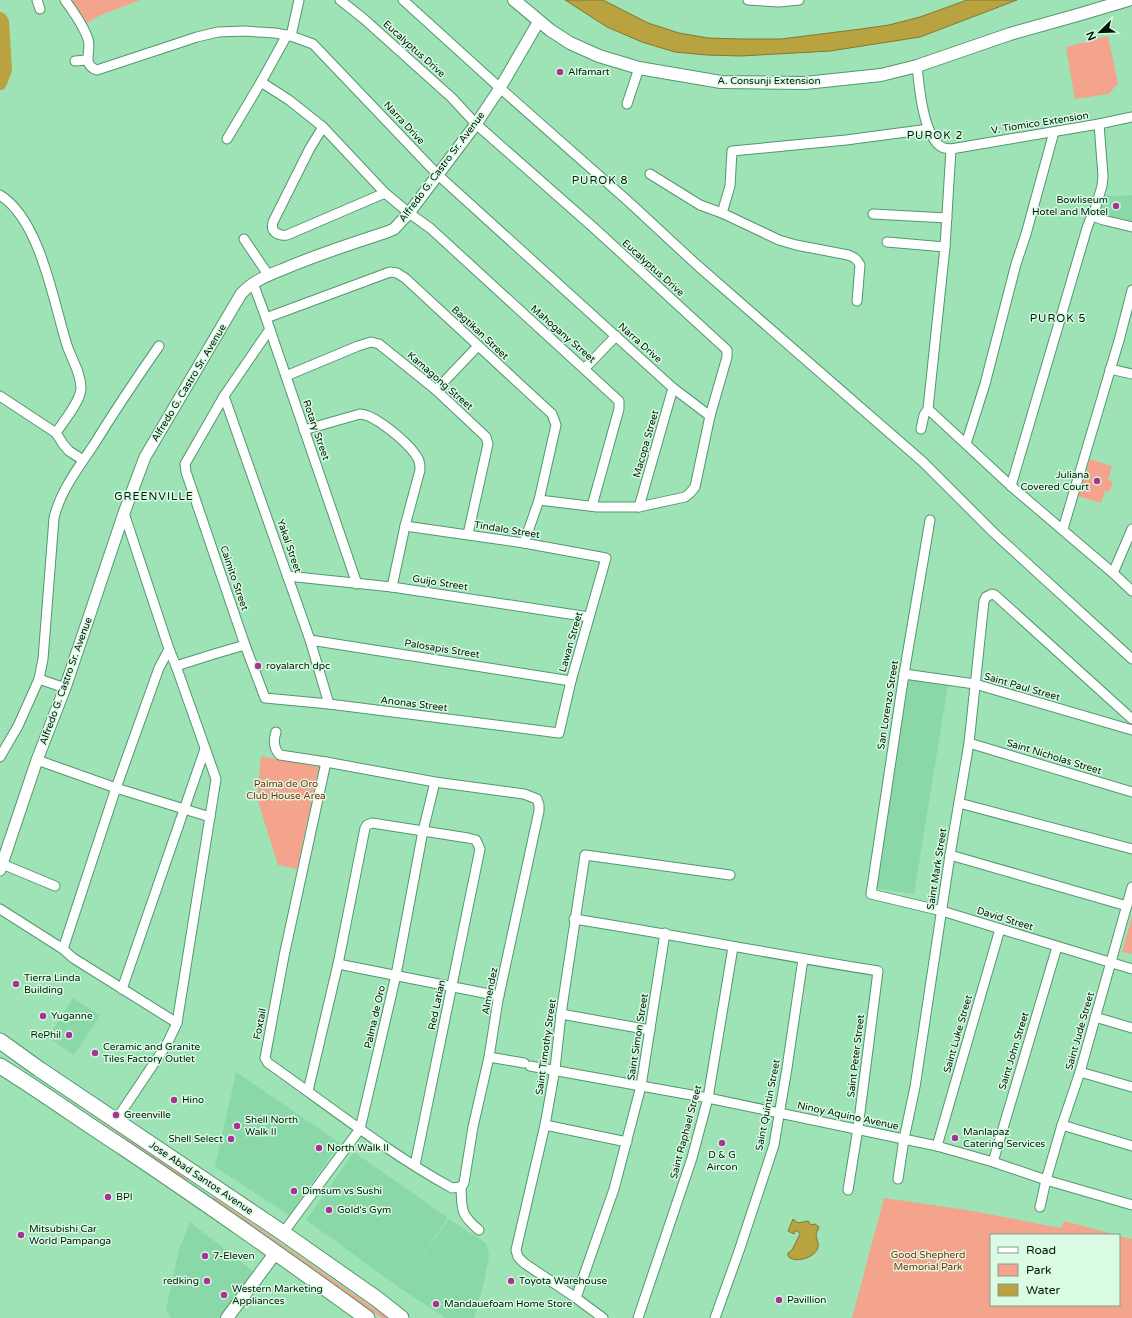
<svg xmlns="http://www.w3.org/2000/svg" width="1132" height="1318" font-family="'Varela Round',sans-serif">
  <rect width="100%" height="100%" fill="#9de3b6"/>
  <g fill="#8ad8a7">
    <path d="M 1104,195 L 1114,196 L 1132,195 L 1132,225 L 1098,216 Z"/>
    <path d="M 909,678 L 948,685 L 914,894 L 875,888 Z"/>
    <path d="M 73,998 L 100,1015 L 74,1055 L 48,1038 Z"/>
    <path d="M 236,1072 L 340,1143 L 289,1215 L 215,1167 Z"/>
    <path d="M 354,1152 L 448,1218 L 410,1274 L 449,1219 L 486,1243 L 489,1255 L 488,1263 L 483,1286 L 474,1318 L 446,1318 L 400,1288 L 306,1220 Z"/>
    <path d="M 190,1222 L 254,1272 L 223,1318 L 171,1318 L 166,1309 L 179,1250 Z"/>
  </g>
  <g fill="#f4a38d">
    <path d="M 68,0 L 140,0 L 101,15 L 85,24 Z"/>
    <path d="M 1108,36 L 1118,83 L 1109,94 L 1075,99 L 1066,47 Z"/>
    <path d="M 1090,459 L 1112,466 L 1108,480 L 1113,482 L 1109,492 L 1105,491 L 1101,503 L 1078,496 Z"/>
    <path d="M 261,756 L 319,767 L 297,869 L 278,865 L 257,798 Z"/>
    <path d="M 1132,916 L 1132,954 L 1122,952 Z"/>
    <path d="M 0,1048 L 177,1171 L 189,1179 L 187,1181 L 0,1051 Z"/>
    <path d="M 214,1197 L 388,1318 L 382,1318 L 212,1200 Z"/>
    <path d="M 884,1198 L 967,1210 L 1061,1228 L 1064,1221 L 1117,1235 L 991,1235 L 991,1305 L 1119,1305 L 1119,1236 L 1132,1239 L 1132,1318 L 852,1318 Z"/>
  </g>
  <g fill="#b9a240" stroke="#82782f">
    <path d="M 565,0 L 603,0 L 648,23 L 679,33 L 708,38 L 741,39 L 781,39 L 861,29 L 889,25 L 920,17 L 967,0 L 1017,0 L 920,37 L 830,51 L 741,56 L 707,55 L 675,52 L 642,42 L 607,27 Z"/>
    <path d="M 793,1219 L 798,1223 L 808,1221 L 811,1225 L 815,1224 L 819,1227 L 816,1234 C 816,1238 819,1243 818,1247 C 816,1258 794,1264 788,1256 L 788,1253 L 792,1250 L 800,1234 L 798,1231 L 795,1231 L 794,1234 L 788,1231 Z"/>
  </g>
  <g fill="none" stroke-linecap="round" stroke-linejoin="round">
    <path stroke="#b9a240" stroke-width="14" d="M 0,19 L 2,22 L 5,70 L 0,83"/>
    <g stroke="#53976e" stroke-width="11">
      <g id="minor">
        <path d="M 37,0 L 40,9"/>
        <path d="M 65,0 C 73,11 84,27 88,39 C 92,50 81,65 97,70 L 197,37 L 218,32 L 244,31 L 275,33 L 291,36 L 313,44 L 438,175 L 673,388 L 710,416"/>
        <path d="M 340,0 L 364,19 L 452,98 L 476,124 L 594,228 L 727,350 L 727,357 L 710,416 L 695,487 L 690,493 L 685,497 L 639,507 L 597,507 L 539,500"/>
        <path d="M 403,0 L 500,88 L 629,202 L 697,265 L 923,462 L 994,533 L 1132,659"/>
        <path d="M 748,0 L 779,2 L 799,0"/>
        <path d="M 291,36 L 299,0"/>
        <path d="M 75,61 L 87,60"/>
        <path d="M 917,66 C 919,86 923,133 940,146 C 943,148 947,149 951,149 L 1099,124 L 1132,117"/>
        <path d="M 261,82 L 289,100 L 323,127 L 385,193 L 409,213 L 430,228 L 619,401 L 619,409 L 592,506"/>
        <path d="M 627,104 L 639,68"/>
        <path d="M 323,127 L 310,148 L 273,222 C 270,232 278,236 287,235 L 385,193"/>
        <path d="M 227,139 L 261,82 L 287,35"/>
        <path d="M 650,174 L 700,205 L 722,213"/>
        <path d="M 0,195 C 40,220 53,300 66,342 C 70,357 81,372 81,388 C 81,401 63,422 56,433"/>
        <path d="M 873,214 L 947,218"/>
        <path d="M 1093,216 L 1103,220 L 1132,227"/>
        <path d="M 244,239 L 269,276"/>
        <path d="M 887,242 L 945,247"/>
        <path d="M 253,283 L 266,318 L 357,584"/>
        <path d="M 857,301 L 860,265 C 857,259 854,257 848,255 L 796,245 L 779,240 L 722,213 L 730,186 L 732,151 L 846,140 L 929,129"/>
        <path d="M 266,318 L 390,272 L 397,273 L 405,278 L 552,414 L 556,425 L 539,500 L 524,543"/>
        <path d="M 270,329 L 224,396 L 185,464 L 186,472 L 245,645 L 265,698 L 329,704 L 559,733 L 571,681 L 606,558 L 524,543 L 405,526"/>
        <path d="M 585,368 L 616,336"/>
        <path d="M 1110,369 L 1132,374"/>
        <path d="M 286,376 L 358,346 L 371,342 L 379,344 L 436,390 L 486,437 L 488,444 L 468,534"/>
        <path d="M 436,390 L 478,346"/>
        <path d="M 0,396 L 56,433 L 63,444 L 69,451 L 83,460"/>
        <path d="M 224,396 L 310,640 L 329,704"/>
        <path d="M 928,409 L 1011,486 L 1113,573 L 1132,591"/>
        <path d="M 921,429 L 924,415 L 928,409 L 945,247 L 951,149"/>
        <path d="M 304,430 L 360,414 C 376,415 413,446 419,461 C 420,464 420,466 420,470 L 405,526 L 392,587"/>
        <path d="M 966,444 L 985,384 L 1016,264 L 1026,234 L 1054,132"/>
        <path d="M 1011,486 L 1087,228 L 1090,220 L 1093,216 L 1102,186 L 1103,176 L 1099,124"/>
        <path d="M 639,507 L 673,388"/>
        <path d="M 930,520 L 904,674 L 871,894 L 942,911 L 1132,969"/>
        <path d="M 1063,529 L 1120,337 L 1132,290"/>
        <path d="M 1113,573 L 1132,529"/>
        <path d="M 287,576 L 392,587 L 589,617"/>
        <path d="M 310,640 L 571,681"/>
        <path d="M 214,654 L 245,645"/>
        <path d="M 176,666 L 211,655"/>
        <path d="M 904,674 L 975,684 L 1132,730"/>
        <path d="M 39,679 L 65,688"/>
        <path d="M 276,732 C 273,741 274,749 280,755 L 326,762 L 435,782 L 524,794 L 537,799 L 539,805 L 539,811 L 498,1000 L 489,1057 L 473,1127 L 464,1183 L 461,1187"/>
        <path d="M 969,743 L 1132,792"/>
        <path d="M 0,757 L 18,726 L 39,679 L 43,659 L 54,518 C 60,492 78,468 93,446 C 114,412 136,379 159,346"/>
        <path d="M 37,760 L 116,788 L 210,817"/>
        <path d="M 326,762 L 284,956 L 265,1058 L 268,1063 C 328,1105 388,1153 452,1188 L 461,1187"/>
        <path d="M 959,803 L 1132,849"/>
        <path d="M 950,855 L 1127,906"/>
        <path d="M 2,864 L 55,886"/>
        <path d="M 0,909 L 63,949 L 73,958 L 177,1023"/>
        <path d="M 574,919 C 676,935 777,955 878,971 L 858,1128 L 848,1190"/>
        <path d="M 63,949 L 116,788 L 159,668 L 169,649"/>
        <path d="M 338,964 L 499,996"/>
        <path d="M 122,989 L 205,749"/>
        <path d="M 561,1014 L 650,1030"/>
        <path d="M 1095,1017 L 1132,1028"/>
        <path d="M 489,1057 L 524,1063"/>
        <path d="M 530,1066 L 708,1098 L 937,1146 L 993,1162 L 1046,1180 L 1132,1205"/>
        <path d="M 1080,1072 L 1132,1087"/>
        <path d="M 308,1091 L 338,964 L 365,828 L 367,825 L 372,823 L 468,838 L 476,840 L 480,849 L 415,1165"/>
        <path d="M 116,1120 L 167,1044 L 177,1023 L 216,779 L 176,666 L 169,649 L 124,513"/>
        <path d="M 545,1125 L 627,1142"/>
        <path d="M 1062,1125 L 1132,1146"/>
        <path d="M 937,1146 L 1000,929"/>
        <path d="M 993,1162 L 1057,947"/>
        <path d="M 898,1179 L 904,1139 L 915,1087 L 950,855 L 969,743 L 984,601 L 986,597 L 992,594 L 995,595 L 1132,719"/>
        <path d="M 461,1187 C 462,1210 460,1214 479,1230"/>
        <path d="M 1040,1207 L 1046,1180 L 1062,1125 L 1080,1072 L 1132,887"/>
        <path d="M 283,1233 L 360,1129 L 396,975 L 423,831 L 435,782"/>
        <path d="M 576,1298 L 614,1189 L 641,1086 L 665,933"/>
        <path d="M 603,1318 L 576,1298 L 524,1263 L 518,1257 L 516,1250 L 545,1125 L 555,1069 L 561,1014 L 585,855 L 730,875"/>
        <path d="M 638,1318 L 692,1158 L 708,1098 L 733,947"/>
        <path d="M 715,1318 L 739,1251 L 774,1145 L 787,1068 L 803,959"/>
      </g>
    </g>
    <g stroke="#53976e" stroke-width="13">
      <path id="tertiary" d="M 0,870 L 37,760 L 65,688 L 124,513 L 145,457 L 241,294 C 254,280 269,275 286,268 C 319,254 353,243 387,232 L 394,229 L 409,213 L 476,124 L 500,88 L 539,21"/>
    </g>
    <g stroke="#53976e" stroke-width="14">
      <g id="secondary">
        <path d="M 514,0 L 550,30 L 570,43 L 599,56 L 639,68 L 721,82 L 805,83 L 881,75 L 917,66 L 1010,34 L 1081,14 L 1128,0"/>
        <path d="M 227,1318 L 276,1252"/>
      </g>
    </g>
    <g stroke="#53976e" stroke-width="17">
      <g id="trunk">
        <path d="M 0,1041 L 39,1069 L 283,1233 L 377,1299 L 401,1318"/>
        <path d="M 0,1066 C 42,1092 82,1121 124,1148 C 206,1203 287,1260 367,1318"/>
      </g>
    </g>
    <use href="#minor" stroke="#fff" stroke-width="9"/>
    <use href="#tertiary" stroke="#fff" stroke-width="11"/>
    <use href="#secondary" stroke="#fff" stroke-width="12"/>
    <use href="#trunk" stroke="#fff" stroke-width="15"/>
  </g>
  <g fill="#a63592" stroke="#d9fbe4" stroke-width="1.5">
    <circle cx="560" cy="72" r="4"/>
    <circle cx="1116" cy="206" r="4"/>
    <circle cx="1097" cy="481" r="4"/>
    <circle cx="258" cy="666" r="4"/>
    <circle cx="16" cy="984" r="4"/>
    <circle cx="43" cy="1016" r="4"/>
    <circle cx="69" cy="1035" r="4"/>
    <circle cx="95" cy="1053" r="4"/>
    <circle cx="174" cy="1100" r="4"/>
    <circle cx="116" cy="1115" r="4"/>
    <circle cx="237" cy="1126" r="4"/>
    <circle cx="955" cy="1138" r="4"/>
    <circle cx="231" cy="1139" r="4"/>
    <circle cx="722" cy="1143" r="4"/>
    <circle cx="319" cy="1148" r="4"/>
    <circle cx="294" cy="1191" r="4"/>
    <circle cx="108" cy="1197" r="4"/>
    <circle cx="329" cy="1210" r="4"/>
    <circle cx="21" cy="1235" r="4"/>
    <circle cx="205" cy="1256" r="4"/>
    <circle cx="207" cy="1281" r="4"/>
    <circle cx="511" cy="1281" r="4"/>
    <circle cx="224" cy="1295" r="4"/>
    <circle cx="779" cy="1300" r="4"/>
    <circle cx="436" cy="1304" r="4"/>
  </g>
  <g text-anchor="middle" dominant-baseline="central" stroke-width="3" stroke-linejoin="round" paint-order="stroke">
    <g font-size="10" fill="#001607" stroke="#d9fbe4">
      <text transform="translate(414 49) rotate(42)">Eucalyptus Drive</text>
      <text x="769" y="81">A. Consunji Extension</text>
      <text transform="translate(404 123) rotate(47)">Narra Drive</text>
      <text transform="translate(1040 123) rotate(-9)">V. Tiomico Extension</text>
      <text transform="translate(442 167) rotate(-53)">Alfredo G. Castro Sr. Avenue</text>
      <text transform="translate(653 268) rotate(42)">Eucalyptus Drive</text>
      <text transform="translate(480 333) rotate(43)">Bagtikan Street</text>
      <text transform="translate(563 334) rotate(41)">Mahogany Street</text>
      <text transform="translate(640 343) rotate(42)">Narra Drive</text>
      <text transform="translate(440 381) rotate(41)">Kamagong Street</text>
      <text transform="translate(189 383) rotate(-59)">Alfredo G. Castro Sr. Avenue</text>
      <text transform="translate(316 430) rotate(71)">Rotary Street</text>
      <text transform="translate(646 444) rotate(-74)">Macopa Street</text>
      <text transform="translate(507 530) rotate(9)">Tindalo Street</text>
      <text transform="translate(289 546) rotate(71)">Yakal Street</text>
      <text transform="translate(234 578) rotate(71)">Caimito Street</text>
      <text transform="translate(440 583) rotate(9)">Guijo Street</text>
      <text transform="translate(571 642) rotate(-74)">Lawan Street</text>
      <text transform="translate(442 649) rotate(9)">Palosapis Street</text>
      <text transform="translate(66 681) rotate(-70)">Alfredo G. Castro Sr. Avenue</text>
      <text transform="translate(1022 687) rotate(16)">Saint Paul Street</text>
      <text transform="translate(414 704) rotate(7)">Anonas Street</text>
      <text transform="translate(888 705) rotate(-81)">San Lorenzo Street</text>
      <text transform="translate(1054 757) rotate(17)">Saint Nicholas Street</text>
      <text transform="translate(937 869) rotate(-81)">Saint Mark Street</text>
      <text transform="translate(1005 919) rotate(17)">David Street</text>
      <text transform="translate(490 991) rotate(-79)">Almendez</text>
      <text transform="translate(437 1005) rotate(-78)">Red Latian</text>
      <text transform="translate(375 1017) rotate(-77)">Palma de Oro</text>
      <text transform="translate(260 1024) rotate(-79)">Foxtail</text>
      <text transform="translate(1080 1031) rotate(-74)">Saint Jude Street</text>
      <text transform="translate(958 1034) rotate(-74)">Saint Luke Street</text>
      <text transform="translate(638 1037) rotate(-81)">Saint Simon Street</text>
      <text transform="translate(546 1047) rotate(-82)">Saint Timothy Street</text>
      <text transform="translate(1014 1051) rotate(-73)">Saint John Street</text>
      <text transform="translate(856 1056) rotate(-83)">Saint Peter Street</text>
      <text transform="translate(768 1105) rotate(-79)">Saint Quintin Street</text>
      <text transform="translate(848 1116) rotate(12)">Ninoy Aquino Avenue</text>
      <text transform="translate(686 1132) rotate(-75)">Saint Raphael Street</text>
      <text transform="translate(201 1178) rotate(34)">Jose Abad Santos Avenue</text>
    </g>
    <g font-size="10" fill="#001607" stroke="#d9fbe4" text-anchor="start">
      <text x="568" y="72">Alfamart</text>
      <text x="1108" y="200" text-anchor="end">Bowliseum<tspan x="1108" dy="12">Hotel and Motel</tspan></text>
      <text x="1089" y="475" text-anchor="end">Juliana<tspan x="1089" dy="12">Covered Court</tspan></text>
      <text x="266" y="666">royalarch dpc</text>
      <text x="24" y="978">Tierra Linda<tspan x="24" dy="12">Building</tspan></text>
      <text x="51" y="1016">Yuganne</text>
      <text x="61" y="1035" text-anchor="end">RePhil</text>
      <text x="103" y="1047">Ceramic and Granite<tspan x="103" dy="12">Tiles Factory Outlet</tspan></text>
      <text x="182" y="1100">Hino</text>
      <text x="124" y="1115">Greenville</text>
      <text x="245" y="1120">Shell North<tspan x="245" dy="12">Walk II</tspan></text>
      <text x="963" y="1132">Manlapaz<tspan x="963" dy="12">Catering Services</tspan></text>
      <text x="223" y="1139" text-anchor="end">Shell Select</text>
      <text x="327" y="1148">North Walk II</text>
      <text x="722" y="1155" text-anchor="middle">D &amp; G<tspan x="722" dy="12">Aircon</tspan></text>
      <text x="302" y="1191">Dimsum vs Sushi</text>
      <text x="116" y="1197">BPI</text>
      <text x="337" y="1210">Gold's Gym</text>
      <text x="29" y="1229">Mitsubishi Car<tspan x="29" dy="12">World Pampanga</tspan></text>
      <text x="213" y="1256">7-Eleven</text>
      <text x="199" y="1281" text-anchor="end">redking</text>
      <text x="519" y="1281">Toyota Warehouse</text>
      <text x="232" y="1289">Western Marketing<tspan x="232" dy="12">Appliances</tspan></text>
      <text x="787" y="1300">Pavillion</text>
      <text x="444" y="1304">Mandauefoam Home Store</text>
    </g>
    <g font-size="10" fill="#912400" stroke="#d9fbe4">
      <text x="286" y="784">Palma de Oro<tspan x="286" dy="12">Club House Area</tspan></text>
      <text x="928" y="1255">Good Shepherd<tspan x="928" dy="12">Memorial Park</tspan></text>
    </g>
    <g font-size="11" letter-spacing="1" fill="#001607" stroke="#d9fbe4">
      <text x="935" y="135">PUROK 2</text>
      <text x="600" y="180">PUROK 8</text>
      <text x="1058" y="318">PUROK 5</text>
      <text x="154" y="496">GREENVILLE</text>
    </g>
  </g>
  <rect x="990" y="1234" width="130" height="72" fill="#d9fbe4" stroke="#829f8c"/>
  <rect x="998" y="1247" width="20" height="6" fill="#ffffff" stroke="#829f8c"/>
  <text x="1026" y="1254" font-size="12" fill="#001607">Road</text>
  <rect x="998" y="1264" width="20" height="12" fill="#f4a38d" stroke="#829f8c"/>
  <text x="1026" y="1274" font-size="12" fill="#001607">Park</text>
  <rect x="998" y="1284" width="20" height="12" fill="#b9a240" stroke="#829f8c"/>
  <text x="1026" y="1294" font-size="12" fill="#001607">Water</text>
  <g transform="translate(1100 32) rotate(247)" stroke="#d9fbe4" stroke-width="3" paint-order="stroke">
  <path d="M0-3L7 15L0 10L-7 15Z" fill="#001607"/>
  <text y="-6" font-size="11" font-weight="bold" text-anchor="middle" fill="#001607">N</text>
  </g>
</svg>
